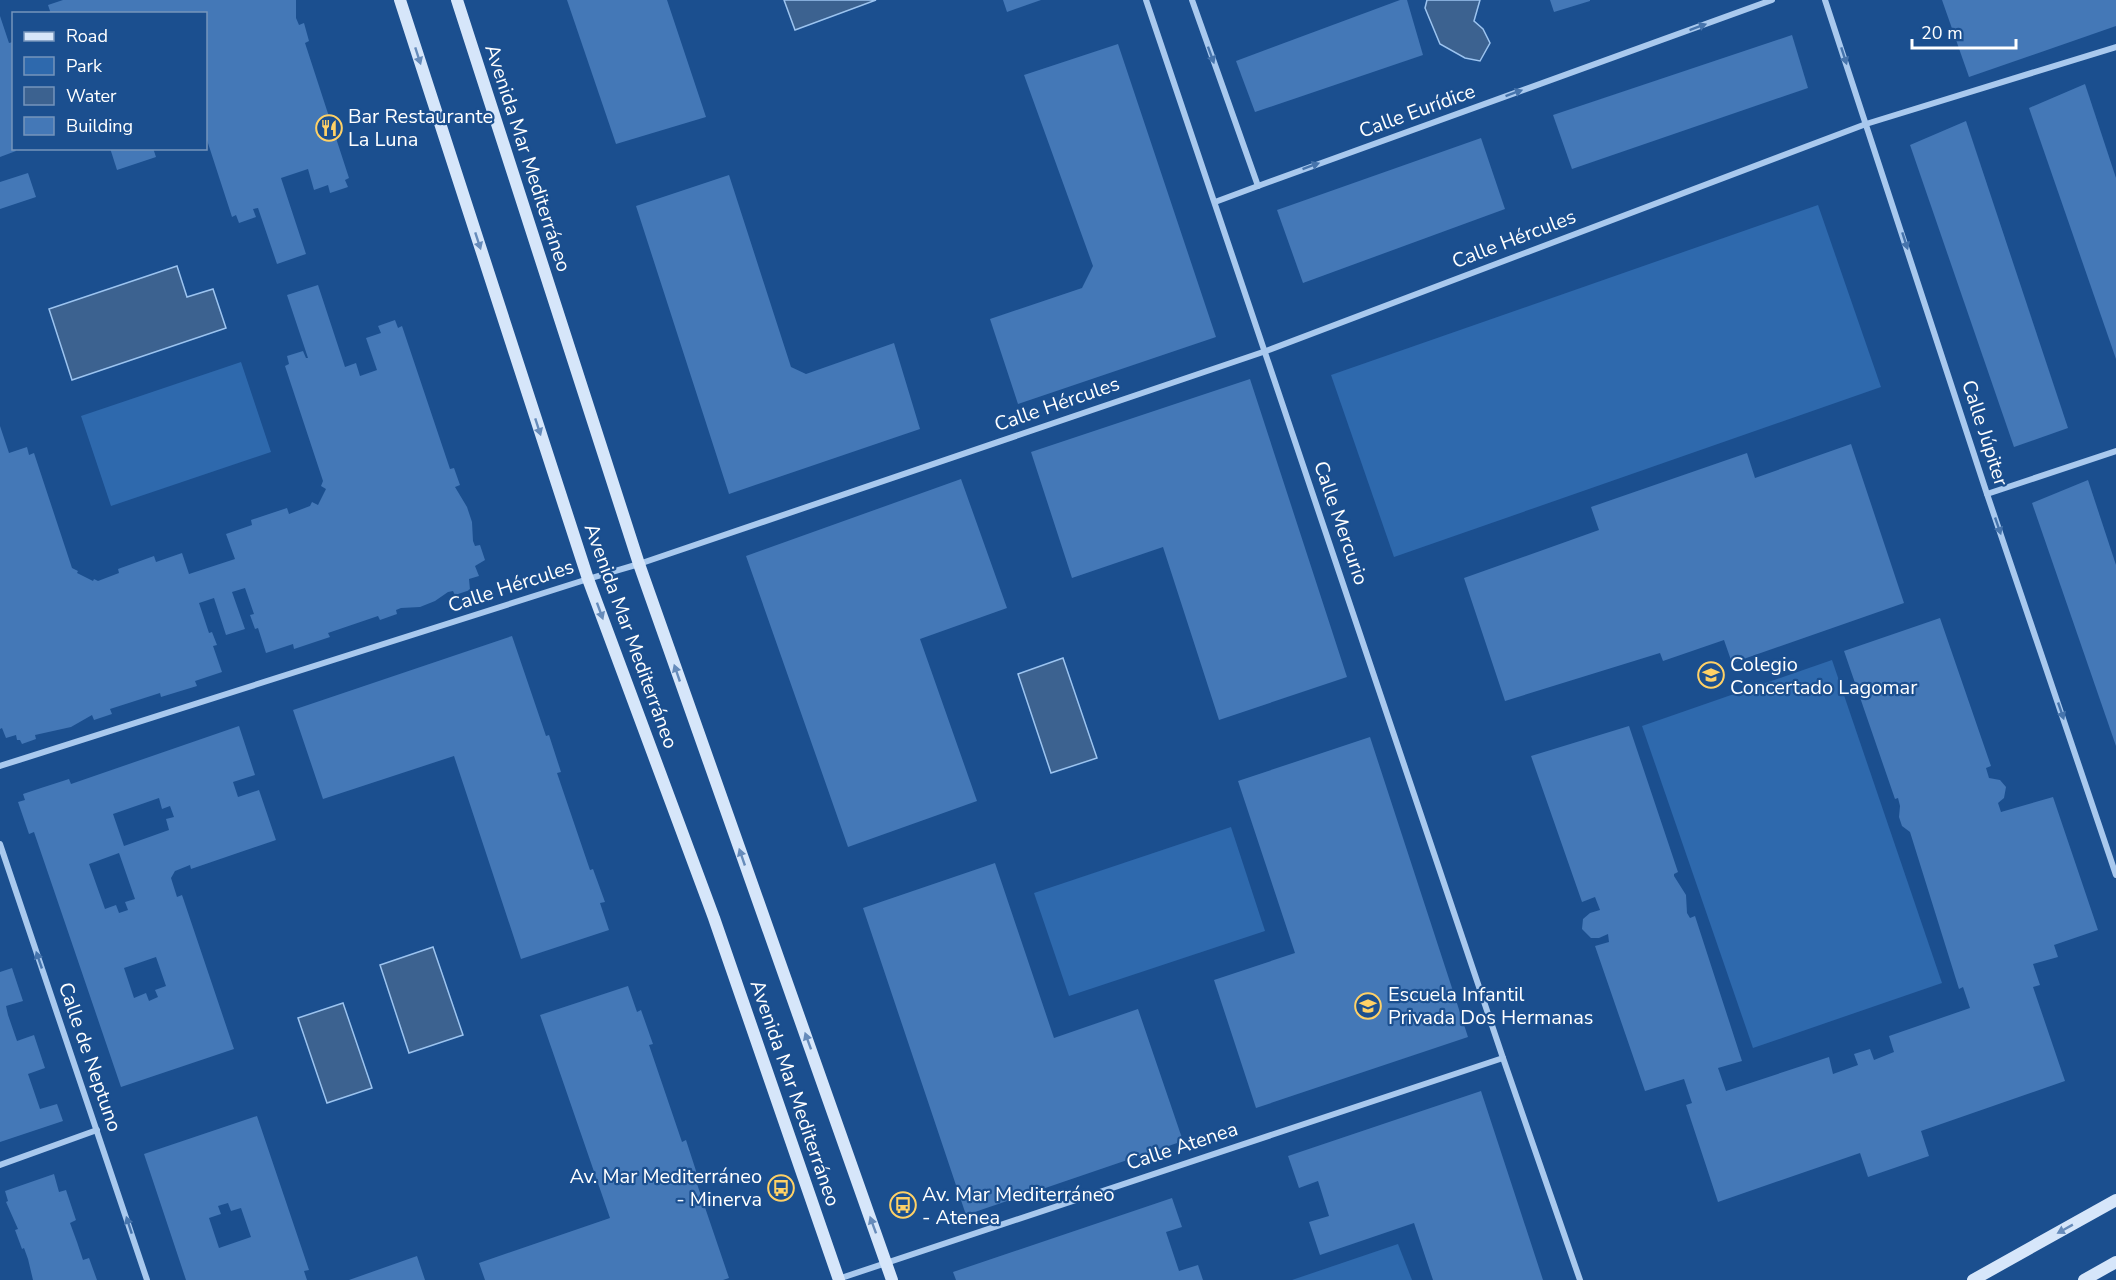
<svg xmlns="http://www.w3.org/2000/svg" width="2116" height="1280" font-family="'Nunito Sans',sans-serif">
  <rect width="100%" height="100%" fill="#1b4f8f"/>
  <g fill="#2e69ad">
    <path d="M 1818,205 L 1881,387 L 1394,557 L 1331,375 Z"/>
    <path d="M 241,362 L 271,452 L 111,506 L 81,416 Z"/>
    <path d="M 1832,660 L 1942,983 L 1753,1048 L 1642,726 Z"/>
    <path d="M 1231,827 L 1265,931 L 1069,996 L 1034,893 Z"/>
    <path d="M 1398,1244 L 1412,1280 L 1292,1280 Z"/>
  </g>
  <g fill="#3c6290" stroke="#9cc4f0" stroke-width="1.5">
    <path d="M 784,0 L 876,0 L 795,30 Z"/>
    <path d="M 1427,0 L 1480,0 L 1474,21 L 1483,29 L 1490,43 L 1480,61 L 1465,58 L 1440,44 L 1425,8 Z"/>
    <path d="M 177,266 L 187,297 L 213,289 L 226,328 L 72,380 L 49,309 Z"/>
    <path d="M 1063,658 L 1097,758 L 1051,773 L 1018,674 Z"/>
    <path d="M 433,947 L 463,1035 L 409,1053 L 380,965 Z"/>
    <path d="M 343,1003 L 372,1088 L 327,1103 L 298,1018 Z"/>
  </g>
  <g fill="#4478b7" fill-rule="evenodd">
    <path d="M 63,0 L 296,0 L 296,18 L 299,25 L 304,23 L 309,41 L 305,43 L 349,178 L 345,180 L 348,187 L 330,193 L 328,185 L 314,190 L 308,169 L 281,178 L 306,254 L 277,264 L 258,208 L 253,209 L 256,217 L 239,223 L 236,215 L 232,217 L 206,137 L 206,14 L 51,14 L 48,5 Z"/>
    <path d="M 567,0 L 667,0 L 706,117 L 616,144 Z"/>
    <path d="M 1003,0 L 1041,0 L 1007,12 Z"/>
    <path d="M 1400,0 L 1407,0 L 1423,55 L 1255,112 L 1236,61 Z"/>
    <path d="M 1550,0 L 1590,0 L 1590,1 L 1554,12 Z"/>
    <path d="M 1942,0 L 2116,0 L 2116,26 L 1969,77 Z"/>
    <path d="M 0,16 L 9,43 L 13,42 L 14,44 L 14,148 L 16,151 L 0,157 Z"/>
    <path d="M 1792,35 L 1808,88 L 1572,169 L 1553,115 Z"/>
    <path d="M 1118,44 L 1216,337 L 1018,404 L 990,319 L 1082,288 L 1093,266 L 1024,75 Z"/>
    <path d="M 2085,84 L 2116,178 L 2116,359 L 2029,108 Z"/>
    <path d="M 1966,121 L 2068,428 L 2014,447 L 1910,145 Z"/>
    <path d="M 1481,138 L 1505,209 L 1303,283 L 1277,210 Z"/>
    <path d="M 110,148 L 153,148 L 156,157 L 117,170 Z"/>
    <path d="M 28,173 L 36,197 L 0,209 L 0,182 Z"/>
    <path d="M 729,175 L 791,367 L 806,374 L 894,343 L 920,429 L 729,494 L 636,206 Z"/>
    <path d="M 318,285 L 345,367 L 356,363 L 360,376 L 377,370 L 366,338 L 381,333 L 378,326 L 395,320 L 398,328 L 402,326 L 450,469 L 454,468 L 460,485 L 455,487 L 467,507 L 472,522 L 473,541 L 475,546 L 480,545 L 485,560 L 475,566 L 479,576 L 469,579 L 470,590 L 455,595 L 453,591 L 448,592 L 435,601 L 420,607 L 401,608 L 396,610 L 397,614 L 380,620 L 378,616 L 328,633 L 330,637 L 294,649 L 293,644 L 266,653 L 258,628 L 255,629 L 250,615 L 254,614 L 245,588 L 232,592 L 245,629 L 226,635 L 214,598 L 199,603 L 209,633 L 212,632 L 217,645 L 213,646 L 222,672 L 195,681 L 197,686 L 161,697 L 160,693 L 110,709 L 112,714 L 94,720 L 92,715 L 71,727 L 35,735 L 36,739 L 22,744 L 20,740 L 17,740 L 16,735 L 6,738 L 2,728 L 0,729 L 0,426 L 9,453 L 27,447 L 29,455 L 34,453 L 72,568 L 78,571 L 77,573 L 93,581 L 94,579 L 98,581 L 119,573 L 118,569 L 154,556 L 156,562 L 182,553 L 189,574 L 235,559 L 226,534 L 252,525 L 251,520 L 287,508 L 289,514 L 310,506 L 312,502 L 318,505 L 326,489 L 321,486 L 323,481 L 285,366 L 289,364 L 287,356 L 303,351 L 306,358 L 308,358 L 287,295 Z"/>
    <path d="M 1250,379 L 1347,677 L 1219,720 L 1163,547 L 1072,578 L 1031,452 Z"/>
    <path d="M 1851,444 L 1904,603 L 1732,663 L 1724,640 L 1663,661 L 1660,653 L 1505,701 L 1464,578 L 1599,530 L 1591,507 L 1747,453 L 1755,478 Z"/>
    <path d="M 961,479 L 1007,608 L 920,639 L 977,801 L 848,847 L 746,556 Z"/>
    <path d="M 2088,480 L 2116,565 L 2116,746 L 2032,503 Z"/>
    <path d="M 1940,618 L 1991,766 L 1986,768 L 1989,778 L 2000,780 L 2006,787 L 2004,798 L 1998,803 L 2001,812 L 2053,797 L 2098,930 L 2054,945 L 2058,957 L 2033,964 L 2040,985 L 2033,987 L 2065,1081 L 1921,1131 L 1929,1156 L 1868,1177 L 1860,1153 L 1718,1202 L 1686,1105 L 1692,1103 L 1684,1079 L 1645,1091 L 1595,946 L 1609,942 L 1608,934 L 1599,938 L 1591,938 L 1582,929 L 1583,919 L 1590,913 L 1600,910 L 1595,897 L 1582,902 L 1531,756 L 1629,726 L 1678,872 L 1674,874 L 1674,876 L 1686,895 L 1687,913 L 1690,918 L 1695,916 L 1742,1061 L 1718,1068 L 1726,1091 L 1829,1057 L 1833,1074 L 1858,1065 L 1854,1054 L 1870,1049 L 1874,1060 L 1894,1052 L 1889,1036 L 1970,1008 L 1963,987 L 1959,989 L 1910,832 L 1902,826 L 1899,817 L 1900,806 L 1898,798 L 1895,799 L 1844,651 Z"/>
    <path d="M 512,636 L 546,736 L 549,735 L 561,772 L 557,773 L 590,870 L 593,869 L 605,902 L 600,903 L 609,930 L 521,959 L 454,756 L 323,799 L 293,710 Z"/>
    <path d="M 239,726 L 255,775 L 233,782 L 238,797 L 259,790 L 276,840 L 191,869 L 190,865 L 175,871 L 171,878 L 177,897 L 182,895 L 234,1049 L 121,1087 L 34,832 L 29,834 L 18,802 L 25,800 L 23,794 L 41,788 L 69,779 L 71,784 ZM 159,798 L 162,809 L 170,806 L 174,817 L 166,819 L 169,830 L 124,846 L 113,814 ZM 119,853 L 135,899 L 125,902 L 128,910 L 119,913 L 116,905 L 105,909 L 89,864 ZM 156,957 L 166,986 L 155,990 L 158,997 L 149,1001 L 146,993 L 134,998 L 124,968 Z"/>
    <path d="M 1370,737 L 1468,1037 L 1256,1108 L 1214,980 L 1295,953 L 1238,781 Z"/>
    <path d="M 995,863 L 1054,1038 L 1138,1009 L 1183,1141 L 966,1215 L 863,908 Z"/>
    <path d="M 12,968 L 23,1001 L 6,1006 L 8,1015 L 17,1041 L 34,1035 L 45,1068 L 28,1074 L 40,1109 L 57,1104 L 63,1121 L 0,1142 L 0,972 Z"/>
    <path d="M 628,986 L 637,1012 L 641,1010 L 653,1044 L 649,1045 L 682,1142 L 686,1140 L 698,1177 L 695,1178 L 729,1278 L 723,1280 L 485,1280 L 479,1263 L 610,1218 L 540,1015 Z"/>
    <path d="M 1481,1091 L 1543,1280 L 1433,1280 L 1414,1223 L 1320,1255 L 1309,1222 L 1329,1216 L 1318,1181 L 1299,1188 L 1288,1156 Z"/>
    <path d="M 257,1116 L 309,1270 L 304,1271 L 307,1280 L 186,1280 L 144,1154 ZM 228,1203 L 231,1211 L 241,1208 L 251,1237 L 219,1248 L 209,1218 L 221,1214 L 218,1206 Z"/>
    <path d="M 54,1174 L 59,1192 L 66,1190 L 76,1220 L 70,1223 L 77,1242 L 83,1260 L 89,1258 L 97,1280 L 33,1280 L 28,1259 L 24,1248 L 22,1249 L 15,1230 L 18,1229 L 6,1202 L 8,1201 L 5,1191 Z"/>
    <path d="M 1172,1198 L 1182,1227 L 1166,1232 L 1179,1271 L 1198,1265 L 1203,1280 L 956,1280 L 953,1272 Z"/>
    <path d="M 417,1256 L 425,1280 L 349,1280 Z"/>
  </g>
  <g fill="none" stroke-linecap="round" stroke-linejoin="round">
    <g stroke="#a9c9ee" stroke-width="6">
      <path d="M 1146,0 L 1503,1058 L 1580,1280"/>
      <path d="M 1192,0 L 1258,186 L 1772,0"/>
      <path d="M 1825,0 L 1987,494 L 2116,875"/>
      <path d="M 1215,202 L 1258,186"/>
      <path d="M 1987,494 L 2116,451"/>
      <path d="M 0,766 L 588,579 L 639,564 L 1266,351 L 1866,124 L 2116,47"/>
      <path d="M 0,844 L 147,1280"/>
      <path d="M 0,1165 L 97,1130"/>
      <path d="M 838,1279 L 1503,1058"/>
    </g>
    <g stroke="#d6e6fa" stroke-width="12">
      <path d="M 400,0 L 588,579 L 714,918 L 839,1280"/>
      <path d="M 457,0 L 639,564 L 892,1280"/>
      <path d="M 1973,1280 L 2116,1200"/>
      <path d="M 2084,1280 L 2116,1262"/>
    </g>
  </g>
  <defs><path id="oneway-solid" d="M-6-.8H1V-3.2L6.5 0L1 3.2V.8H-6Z" transform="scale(1.5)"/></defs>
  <g fill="#4674ac">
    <use href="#oneway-solid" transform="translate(1698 27) rotate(-20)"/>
    <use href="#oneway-solid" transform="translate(1211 55) rotate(70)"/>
    <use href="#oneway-solid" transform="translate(1844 56) rotate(72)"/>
    <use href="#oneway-solid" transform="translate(1514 93) rotate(-20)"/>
    <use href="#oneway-solid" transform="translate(1311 166) rotate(-20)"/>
    <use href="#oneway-solid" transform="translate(1905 241) rotate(72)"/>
    <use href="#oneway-solid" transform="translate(1998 526) rotate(71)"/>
    <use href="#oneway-solid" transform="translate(2061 711) rotate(71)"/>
    <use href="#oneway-solid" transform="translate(39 960) rotate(-109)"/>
    <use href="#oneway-solid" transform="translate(129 1225) rotate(-108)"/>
  </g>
  <g fill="#668bba">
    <use href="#oneway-solid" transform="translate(418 56) rotate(72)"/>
    <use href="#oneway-solid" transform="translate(478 241) rotate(72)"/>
    <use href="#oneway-solid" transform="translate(538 427) rotate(72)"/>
    <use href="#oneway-solid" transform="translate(600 611) rotate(70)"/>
    <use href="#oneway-solid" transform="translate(677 673) rotate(-109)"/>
    <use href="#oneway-solid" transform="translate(742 857) rotate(-109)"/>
    <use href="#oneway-solid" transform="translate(808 1041) rotate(-110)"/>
    <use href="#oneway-solid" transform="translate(873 1225) rotate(-110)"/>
    <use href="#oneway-solid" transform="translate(2065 1229) rotate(151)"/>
  </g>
  <defs>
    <g id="restaurant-ring" transform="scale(1.35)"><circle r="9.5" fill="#1b4f8f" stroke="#ffd166" stroke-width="1.5"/><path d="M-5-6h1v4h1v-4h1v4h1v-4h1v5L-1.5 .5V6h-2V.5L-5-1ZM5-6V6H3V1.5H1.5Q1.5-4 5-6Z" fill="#ffd166"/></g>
    <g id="school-ring" transform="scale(1.35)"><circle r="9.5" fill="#1b4f8f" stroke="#ffd166" stroke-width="1.5"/><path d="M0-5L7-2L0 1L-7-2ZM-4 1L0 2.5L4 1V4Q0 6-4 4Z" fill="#ffd166"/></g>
    <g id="bus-ring" transform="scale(1.35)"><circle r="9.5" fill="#1b4f8f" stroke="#ffd166" stroke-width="1.5"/><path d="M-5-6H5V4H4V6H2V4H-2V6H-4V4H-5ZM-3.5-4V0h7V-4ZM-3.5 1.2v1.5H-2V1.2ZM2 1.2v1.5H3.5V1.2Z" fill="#ffd166"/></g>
  </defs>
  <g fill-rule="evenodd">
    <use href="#restaurant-ring" x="329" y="128"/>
    <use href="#school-ring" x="1711" y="675"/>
    <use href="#school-ring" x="1368" y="1006"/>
    <use href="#bus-ring" x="781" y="1188"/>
    <use href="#bus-ring" x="903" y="1205"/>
  </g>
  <g text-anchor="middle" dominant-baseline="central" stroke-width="4.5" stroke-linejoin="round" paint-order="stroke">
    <g font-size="20" fill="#fff" stroke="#1b4f8f">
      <text transform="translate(1417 111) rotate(-20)">Calle Eurídice</text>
      <text transform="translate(528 158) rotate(72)">Avenida Mar Mediterráneo</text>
      <text transform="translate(1514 239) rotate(-21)">Calle Hércules</text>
      <text transform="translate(1057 404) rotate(-19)">Calle Hércules</text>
      <text transform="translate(1985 433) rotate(72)">Calle Júpiter</text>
      <text transform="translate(1341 523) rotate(71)">Calle Mercurio</text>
      <text transform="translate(511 586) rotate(-18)">Calle Hércules</text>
      <text transform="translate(631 636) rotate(70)">Avenida Mar Mediterráneo</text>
      <text transform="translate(90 1057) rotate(71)">Calle de Neptuno</text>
      <text transform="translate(795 1093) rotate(71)">Avenida Mar Mediterráneo</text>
      <text transform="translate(1182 1146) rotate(-18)">Calle Atenea</text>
    </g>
    <g font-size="20" fill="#fff" stroke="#1b4f8f" text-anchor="start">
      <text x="348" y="116">Bar Restaurante<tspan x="348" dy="23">La Luna</tspan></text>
      <text x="1730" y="664">Colegio<tspan x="1730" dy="23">Concertado Lagomar</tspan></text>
      <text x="1388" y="994">Escuela Infantil<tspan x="1388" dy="23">Privada Dos Hermanas</tspan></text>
      <text x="762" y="1176" text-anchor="end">Av. Mar Mediterráneo<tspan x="762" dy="23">- Minerva</tspan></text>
      <text x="922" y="1194">Av. Mar Mediterráneo<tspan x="922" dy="23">- Atenea</tspan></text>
    </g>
  </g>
  <rect x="12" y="12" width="195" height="138" fill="#1b4f8f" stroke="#7695bc" stroke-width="1.5"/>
  <rect x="24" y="32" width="30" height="9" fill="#d6e6fa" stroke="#7695bc" stroke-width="1.5"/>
  <text x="66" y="42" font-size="18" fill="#ffffff">Road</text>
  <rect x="24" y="57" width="30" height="18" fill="#2e69ad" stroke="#7695bc" stroke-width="1.5"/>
  <text x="66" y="72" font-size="18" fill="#ffffff">Park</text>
  <rect x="24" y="87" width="30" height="18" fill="#3c6290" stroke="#7695bc" stroke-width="1.5"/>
  <text x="66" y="102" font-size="18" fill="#ffffff">Water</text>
  <rect x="24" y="117" width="30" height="18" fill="#4478b7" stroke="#7695bc" stroke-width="1.5"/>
  <text x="66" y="132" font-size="18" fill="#ffffff">Building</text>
  <path d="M1912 39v9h104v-9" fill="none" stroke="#ffffff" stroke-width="3"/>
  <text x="1921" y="39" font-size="18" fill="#ffffff" stroke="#1b4f8f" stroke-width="4.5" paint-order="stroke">20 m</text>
</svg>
